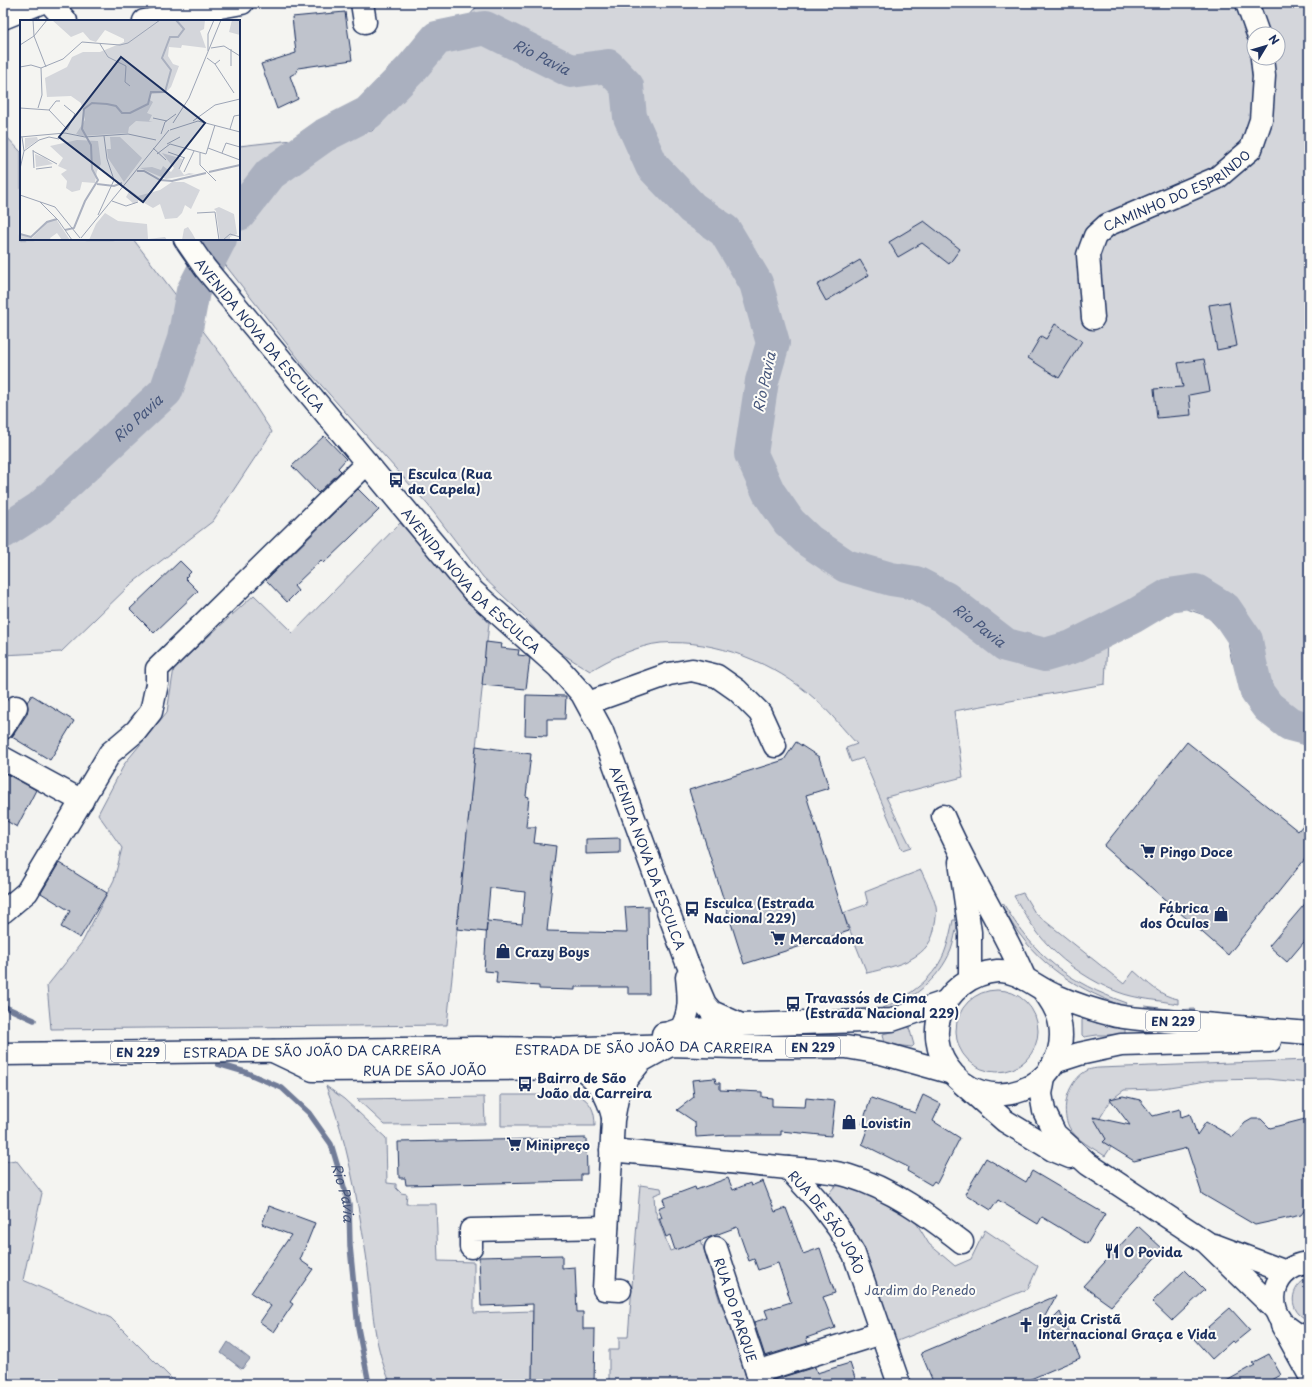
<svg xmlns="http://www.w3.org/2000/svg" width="1312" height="1387" font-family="'Playpen Sans',sans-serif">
  <rect width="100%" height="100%" fill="#f4f4f1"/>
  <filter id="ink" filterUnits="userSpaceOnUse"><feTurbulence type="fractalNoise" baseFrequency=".025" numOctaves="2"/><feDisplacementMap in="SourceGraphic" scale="8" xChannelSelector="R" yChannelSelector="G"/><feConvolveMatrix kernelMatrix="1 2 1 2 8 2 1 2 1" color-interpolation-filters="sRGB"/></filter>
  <g filter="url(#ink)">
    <g fill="#d4d6db" stroke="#78829c" fill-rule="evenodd">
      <path d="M 480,3 L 1309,3 L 1309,738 L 1301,738 L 1260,713 L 1249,688 L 1232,662 L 1227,637 L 1207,616 L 1181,607 L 1153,618 L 1107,641 L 1105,684 L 954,711 L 963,777 L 886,797 L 911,847 L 902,850 L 863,758 L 851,762 L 846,748 L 857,744 C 843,729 830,712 815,699 C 775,663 716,639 661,643 C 639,645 609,659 590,671 L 551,647 L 518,610 L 483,577 L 428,505 L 305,367 L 205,239 L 239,239 L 239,146 L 372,131 ZM 1254,34 L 1278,34 L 1278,58 L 1254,58 Z"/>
      <path d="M 3,133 L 21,152 L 21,239 L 133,239 L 223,357 L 272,432 L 213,521 L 131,584 L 61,652 L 3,655 Z"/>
      <path d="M 400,523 L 489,623 L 447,1025 L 51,1029 L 47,986 L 83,941 L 114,880 L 122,848 L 98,814 L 125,763 L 167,712 L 174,668 L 254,595 L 293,633 Z"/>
      <path d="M 921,870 C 926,882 933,894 936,907 C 937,912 936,918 935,923 C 933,959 896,966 867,973 L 843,913 L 868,904 L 865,892 Z"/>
      <path d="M 1023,893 L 1035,913 L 1124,984 L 1134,971 C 1148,983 1160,996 1178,999 L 1178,1004 C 1158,1000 1136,999 1118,992 C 1094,983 1066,965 1049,946 C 1035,932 1024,913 1014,896 Z"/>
      <path d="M 1003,903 C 1034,956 1069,983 1127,1003 L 1125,1007 C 1067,985 1031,960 1001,905 Z"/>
      <path d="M 953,920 L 957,920 L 958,923 C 955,932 954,942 951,950 C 939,980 911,1000 882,1013 L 882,1008 C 909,997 937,977 946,948 C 949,939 951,929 953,920 Z"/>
      <circle cx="997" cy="1031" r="41"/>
      <path d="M 1145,1006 L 1176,1010 L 1194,1009 L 1195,1011 L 1176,1012 L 1144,1009 Z"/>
      <path d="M 1084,1018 L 1097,1023 L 1125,1027 L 1125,1035 L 1097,1035 L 1084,1037 L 1082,1035 L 1082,1020 Z"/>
      <path d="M 909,1027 L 914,1045 L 912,1047 L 885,1044 L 883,1034 Z"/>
      <path d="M 1309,1060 L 1309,1083 L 1268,1079 L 1212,1080 L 1157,1089 L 1124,1090 L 1111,1100 L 1100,1118 L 1099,1123 L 1107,1138 L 1104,1142 L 1111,1147 L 1105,1156 C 1093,1148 1076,1140 1069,1127 C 1060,1108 1068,1080 1088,1070 C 1091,1069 1096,1068 1099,1068 Z"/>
      <path d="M 326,1086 L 344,1099 L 386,1138 L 387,1183 L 396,1184 L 396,1188 L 401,1193 L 407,1194 L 406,1204 L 436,1204 L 438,1261 L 474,1262 L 474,1313 L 533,1311 L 532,1384 L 391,1384 C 371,1341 373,1299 366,1254 C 357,1197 347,1140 326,1086 Z"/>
      <path d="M 501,1095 L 578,1095 C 591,1101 595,1111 595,1126 L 501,1126 Z"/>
      <path d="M 484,1097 L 485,1124 L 385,1125 L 357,1099 Z"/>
      <path d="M 16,1160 L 42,1193 L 23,1280 L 111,1318 L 177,1384 L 3,1384 L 3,1162 Z"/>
      <path d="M 847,1183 L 892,1202 L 917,1224 L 929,1244 L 955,1266 L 971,1259 L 985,1230 L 1038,1266 L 1028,1289 L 895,1342 L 867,1256 L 851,1230 L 826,1197 L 834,1187 Z"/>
      <path d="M 640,1185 L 661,1188 L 662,1192 L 654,1195 L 655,1210 L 670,1251 L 701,1240 L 721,1305 L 725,1304 L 750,1384 L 609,1384 L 609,1350 L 619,1350 L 619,1337 L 628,1337 Z"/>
      <path d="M 1309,1278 L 1309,1320 C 1287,1313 1289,1285 1309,1278 Z"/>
    </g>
    <path fill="#aab0bf" stroke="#717c98" d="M 228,1342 L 250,1359 L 242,1369 L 221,1353 Z"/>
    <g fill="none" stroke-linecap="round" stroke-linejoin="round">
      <g stroke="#717c98" stroke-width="5.5">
        <path d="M 3,1006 L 34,1020"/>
        <path id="s1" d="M 218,1064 L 245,1072 L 282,1088 L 309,1113 L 331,1144 L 349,1204 L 350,1246 L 358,1328 L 369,1384"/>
      </g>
      <g stroke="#aab0bf" stroke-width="34">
        <path id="s2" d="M 239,214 L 270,174 L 325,135 L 368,113 L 411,69 L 437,38 L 485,28 L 571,71 L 608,66 L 627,86 L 630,117 L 652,166 L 692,208 L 725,231 L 756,283 L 773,343 L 762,381 L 751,454 L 769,493 L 789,522 L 809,541 L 846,566 L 891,579 L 916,583 L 945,598 L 1006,645 L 1045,655 L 1072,647 L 1134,616 L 1169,595 L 1196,591 L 1225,609 L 1246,640 L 1250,663 L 1257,692 L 1268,707 L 1290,724 L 1309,729"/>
        <path id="s3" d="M 3,532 L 40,508 L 166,391 L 184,339 L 193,291 L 220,239"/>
      </g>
    </g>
    <g fill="#bfc3cc" stroke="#1b2f5e" fill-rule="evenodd">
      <path d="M 345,12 L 352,60 L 298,68 L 297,72 L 290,76 L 298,99 L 277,109 L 261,64 L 296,53 L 292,17 Z"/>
      <path d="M 924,221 L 960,249 L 949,264 L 922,243 L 898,257 L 889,242 Z"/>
      <path d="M 860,260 L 869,275 L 826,301 L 817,285 Z"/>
      <path d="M 1229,302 L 1237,346 L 1217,350 L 1209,305 Z"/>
      <path d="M 1055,324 L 1082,341 L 1059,378 L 1028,358 L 1041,336 L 1046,339 Z"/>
      <path d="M 1204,359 L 1210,391 L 1189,395 L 1191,415 L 1157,418 L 1154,389 L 1183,387 L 1178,363 Z"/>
      <path d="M 324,436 L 346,459 L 338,468 L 341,471 L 318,493 L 292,466 Z"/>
      <path d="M 358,489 L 379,510 L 324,563 L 321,560 L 294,586 L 298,591 L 287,602 L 266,580 Z"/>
      <path d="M 180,561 L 191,572 L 185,578 L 198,591 L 154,633 L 130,609 Z"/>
      <path d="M 486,642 L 502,644 L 501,648 L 519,650 L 518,655 L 527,656 L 530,658 L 526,689 L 482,685 Z"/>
      <path d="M 32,695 L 74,721 L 50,760 L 12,737 L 27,714 L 28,708 L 27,702 Z"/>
      <path d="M 526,695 L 566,696 L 565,719 L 547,719 L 547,736 L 525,735 Z"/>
      <path d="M 796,742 L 819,757 L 829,788 L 806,795 L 849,931 L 744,964 L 689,790 L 784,760 Z"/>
      <path d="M 1187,742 L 1298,831 L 1309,818 L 1309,854 L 1228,955 L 1104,846 Z"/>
      <path d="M 476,746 L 531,754 L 526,796 L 529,797 L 526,827 L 536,827 L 534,843 L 556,846 L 547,931 L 627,933 L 625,907 L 648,906 L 649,994 L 628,994 L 628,987 L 575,987 L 575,990 L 539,989 L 539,986 L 496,983 L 497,972 L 484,971 L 487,923 L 486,932 L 457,929 ZM 490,888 L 525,892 L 522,924 L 487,921 Z"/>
      <path d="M 3,772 L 36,790 L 17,827 L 3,819 Z"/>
      <path d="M 620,838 L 620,853 L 586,854 L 586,839 Z"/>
      <path d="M 59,863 L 107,893 L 80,938 L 61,927 L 70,911 L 41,893 Z"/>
      <path d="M 1309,899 L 1309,936 L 1287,962 L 1269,946 Z"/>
      <path d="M 715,1078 L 716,1083 L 720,1083 L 720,1090 L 762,1092 L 762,1097 L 772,1098 L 772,1106 L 805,1107 L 806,1098 L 835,1101 L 831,1136 L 781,1131 L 781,1135 L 728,1135 L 696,1137 L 695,1122 L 677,1110 L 694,1097 L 692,1080 Z"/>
      <path d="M 923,1095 L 941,1104 L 933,1121 L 960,1138 L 937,1183 L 934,1181 L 931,1185 L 907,1171 L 908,1167 L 862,1144 L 868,1127 L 862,1124 L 871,1098 L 915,1113 Z"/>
      <path d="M 1123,1096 L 1140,1100 L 1153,1116 L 1180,1109 L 1181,1117 L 1190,1114 L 1197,1135 L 1206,1122 L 1233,1137 L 1245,1123 L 1252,1119 L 1261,1119 L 1270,1128 L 1309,1118 L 1309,1204 L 1301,1215 L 1255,1225 L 1202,1194 L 1187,1148 L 1134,1161 L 1103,1142 L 1106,1139 L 1093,1117 L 1130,1125 L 1110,1099 Z"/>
      <path d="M 586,1138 L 587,1174 L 581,1174 L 581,1181 L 406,1185 L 405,1178 L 399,1178 L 398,1142 Z"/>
      <path d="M 986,1158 L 1026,1182 L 1032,1171 L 1105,1214 L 1087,1244 L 1042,1217 L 1038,1224 L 998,1200 L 991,1210 L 965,1194 Z"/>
      <path d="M 728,1178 L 733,1190 L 750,1183 L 751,1186 L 763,1181 L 775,1212 L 786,1208 L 803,1254 L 820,1248 L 835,1293 L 823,1297 L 835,1328 L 806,1338 L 808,1343 L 765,1356 L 754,1322 L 768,1318 L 765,1310 L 791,1302 L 778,1263 L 758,1270 L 754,1259 L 749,1261 L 737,1227 L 675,1250 L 670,1235 L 666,1237 L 659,1218 L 662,1218 L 658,1208 L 665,1205 L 663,1199 L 695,1187 L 696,1190 Z"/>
      <path d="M 269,1206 L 315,1223 L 300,1260 L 313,1269 L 290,1302 L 293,1304 L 274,1332 L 260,1322 L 271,1306 L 251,1293 L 291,1235 L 262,1224 Z"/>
      <path d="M 1138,1226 L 1163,1249 L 1111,1306 L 1083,1286 Z"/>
      <path d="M 562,1255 L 562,1268 L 575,1267 L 577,1312 L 583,1312 L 583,1329 L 595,1329 L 594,1384 L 532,1384 L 533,1304 L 481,1306 L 479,1257 Z"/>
      <path d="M 1185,1270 L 1205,1290 L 1172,1321 L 1152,1302 Z"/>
      <path d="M 1056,1296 L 1045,1316 L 1051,1321 L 1060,1312 L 1080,1358 L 1019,1384 L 934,1384 L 921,1353 Z"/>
      <path d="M 1230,1308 L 1250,1330 L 1234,1343 L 1232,1341 L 1212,1359 L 1194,1339 Z"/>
      <path d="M 1269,1354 L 1281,1375 L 1265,1384 L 1221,1384 L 1255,1365 L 1252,1363 Z"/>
      <path d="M 850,1363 L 857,1384 L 773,1384 L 773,1380 L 815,1367 L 817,1373 Z"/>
    </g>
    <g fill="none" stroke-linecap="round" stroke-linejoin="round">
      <g stroke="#1b2f5e" stroke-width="25">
        <g id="minor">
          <path d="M 50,3 L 66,21"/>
          <path d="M 362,3 L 365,22"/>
          <path d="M 1247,3 L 1258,34"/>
          <path d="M 3,18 L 40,3"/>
          <path d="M 144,21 L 242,3"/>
          <path id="s4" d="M 185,239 L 205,268 L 473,591 L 558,667 L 582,694 L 602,731 L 686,960 L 705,1004 L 712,1012 L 741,1025"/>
          <path id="s5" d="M 1093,318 L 1088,255 L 1095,236 L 1107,225 L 1217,178 L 1251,149 L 1261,120 L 1264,76 L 1262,58"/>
          <path d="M 588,703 L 669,674 L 692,670 L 717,676 L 737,690 L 760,713 L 775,746"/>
          <path d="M 3,728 L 16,707"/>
          <path d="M 3,758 L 82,801"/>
          <path d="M 943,816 C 967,872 1001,923 1025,979"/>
          <path d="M 960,862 L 970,932 L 970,978"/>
          <path d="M 3,912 L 27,892 L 110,753 L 136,731 L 151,712 L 157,684 L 157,669 L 367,463"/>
          <path d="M 669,1033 L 681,1029 C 691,1012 689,996 687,977"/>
          <path id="s6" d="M 273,1051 L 313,1070 L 618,1068 L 641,1061 L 670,1045"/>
          <path d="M 581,1068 C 599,1081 608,1096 613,1117"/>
          <path d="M 1044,1077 L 1041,1094 L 1044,1111 L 1055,1134 L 1088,1164 L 1206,1242 L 1275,1309"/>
          <path d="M 963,1084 L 1005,1121 L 1053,1150 L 1070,1157"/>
          <path id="s7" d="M 611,1150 L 788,1168 L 818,1201 L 839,1229 L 854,1254 L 899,1384"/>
          <path d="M 788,1168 C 808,1170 830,1170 849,1176 C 892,1189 927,1215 962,1242"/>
          <path d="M 1214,1245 L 1286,1272"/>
          <path d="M 471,1247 L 471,1230 L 607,1227"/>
          <path id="s8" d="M 716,1248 L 761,1384"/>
          <path d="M 1309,1263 C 1265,1266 1260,1326 1309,1338"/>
          <path d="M 620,1290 L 604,1289 L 613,1120 L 618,1093 L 621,1086 L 641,1061"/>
          <path d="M 1282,1325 L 1309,1374"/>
          <path d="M 757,1372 L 881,1333"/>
        </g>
      </g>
      <g stroke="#1b2f5e" stroke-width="25">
        <g id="major">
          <path d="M 1042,989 C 1050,999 1058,1010 1060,1024 C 1071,1090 983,1121 947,1066 C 937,1052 934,1031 940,1015 C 948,991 971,973 997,971 C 1019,970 1035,987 1054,995 C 1074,1004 1096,1011 1117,1016 C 1137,1020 1159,1020 1180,1022 C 1223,1026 1266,1029 1309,1033"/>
          <path d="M 663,1034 L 741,1025 L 892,1020 L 945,1002"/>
          <path id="s9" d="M 3,1054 L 477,1048 L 559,1049 L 670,1045 L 734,1047 L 846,1047 L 881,1053 L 952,1073"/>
          <path d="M 1054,1062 L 1079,1054 L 1121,1045 L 1270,1041"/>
        </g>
      </g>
      <use href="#minor" stroke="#fdfcf7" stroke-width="22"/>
      <use href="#major" stroke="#fdfcf7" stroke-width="22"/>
    </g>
  </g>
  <defs>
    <g id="bus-bare" transform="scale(1.2)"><path d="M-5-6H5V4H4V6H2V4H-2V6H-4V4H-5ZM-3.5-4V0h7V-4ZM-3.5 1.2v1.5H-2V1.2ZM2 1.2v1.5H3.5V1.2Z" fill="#1b2f5e" stroke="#fdfcf7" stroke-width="2.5" paint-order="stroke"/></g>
    <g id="supermarket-bare" transform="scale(1.2)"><path d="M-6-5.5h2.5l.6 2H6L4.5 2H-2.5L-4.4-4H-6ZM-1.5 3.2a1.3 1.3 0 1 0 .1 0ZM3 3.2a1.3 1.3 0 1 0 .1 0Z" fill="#1b2f5e" stroke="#fdfcf7" stroke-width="2.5" paint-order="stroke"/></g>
    <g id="shop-bare" transform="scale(1.2)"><path d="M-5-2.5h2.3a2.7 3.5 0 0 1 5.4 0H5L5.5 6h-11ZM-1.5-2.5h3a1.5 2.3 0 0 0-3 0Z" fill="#1b2f5e" stroke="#fdfcf7" stroke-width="2.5" paint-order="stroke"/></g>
    <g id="restaurant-bare" transform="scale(1.2)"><path d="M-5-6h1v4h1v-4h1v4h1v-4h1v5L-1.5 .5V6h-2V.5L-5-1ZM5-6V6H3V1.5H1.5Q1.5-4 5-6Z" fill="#1b2f5e" stroke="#fdfcf7" stroke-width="2.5" paint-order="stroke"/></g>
    <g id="church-bare" transform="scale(1.2)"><path d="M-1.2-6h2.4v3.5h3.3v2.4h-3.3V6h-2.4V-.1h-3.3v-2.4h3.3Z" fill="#1b2f5e" stroke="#fdfcf7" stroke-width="2.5" paint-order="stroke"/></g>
  </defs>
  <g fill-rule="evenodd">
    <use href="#bus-bare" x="396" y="480"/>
    <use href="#supermarket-bare" x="1148" y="851"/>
    <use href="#bus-bare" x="692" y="909"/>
    <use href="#shop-bare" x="1221" y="914"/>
    <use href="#supermarket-bare" x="778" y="938"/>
    <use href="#shop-bare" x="503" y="951"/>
    <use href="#bus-bare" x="793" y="1004"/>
    <use href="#bus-bare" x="525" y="1084"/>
    <use href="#shop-bare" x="849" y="1122"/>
    <use href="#supermarket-bare" x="514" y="1144"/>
    <use href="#restaurant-bare" x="1112" y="1251"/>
    <use href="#church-bare" x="1026" y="1325"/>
  </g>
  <g text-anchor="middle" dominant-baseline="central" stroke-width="4" stroke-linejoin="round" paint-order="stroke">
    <g fill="#fdfcf7" stroke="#5f6c8c" stroke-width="1">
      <rect x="1146" y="1011" width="54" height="20" rx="3"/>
      <rect x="786" y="1037" width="54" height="20" rx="3"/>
      <rect x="111" y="1042" width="54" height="20" rx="3"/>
    </g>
    <g font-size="12" font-weight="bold" fill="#1b2f5e">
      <text x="1173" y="1021">EN 229</text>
      <text x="813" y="1047">EN 229</text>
      <text x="138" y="1052">EN 229</text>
    </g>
    <g font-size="13" fill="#1b2f5e" stroke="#fdfcf7">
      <text stroke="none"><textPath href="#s5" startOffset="178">CAMINHO DO ESPRINDO</textPath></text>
      <text stroke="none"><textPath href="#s4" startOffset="122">AVENIDA NOVA DA ESCULCA</textPath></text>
      <text stroke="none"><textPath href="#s4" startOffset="446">AVENIDA NOVA DA ESCULCA</textPath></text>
      <text stroke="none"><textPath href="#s4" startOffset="782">AVENIDA NOVA DA ESCULCA</textPath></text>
      <text stroke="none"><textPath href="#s9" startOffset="641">ESTRADA DE SÃO JOÃO DA CARREIRA</textPath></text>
      <text stroke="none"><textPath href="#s9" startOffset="309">ESTRADA DE SÃO JOÃO DA CARREIRA</textPath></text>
      <text stroke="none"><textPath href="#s6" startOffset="156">RUA DE SÃO JOÃO</textPath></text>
      <text stroke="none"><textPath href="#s7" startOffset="245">RUA DE SÃO JOÃO</textPath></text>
      <text stroke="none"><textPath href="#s8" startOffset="65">RUA DO PARQUE</textPath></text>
    </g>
    <g font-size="13" font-weight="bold" fill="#1b2f5e" stroke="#fdfcf7" text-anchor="start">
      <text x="408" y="473">Esculca (Rua<tspan x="408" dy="15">da Capela)</tspan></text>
      <text x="1160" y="851">Pingo Doce</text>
      <text x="704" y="902">Esculca (Estrada<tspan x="704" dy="15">Nacional 229)</tspan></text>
      <text x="1209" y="907" text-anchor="end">Fábrica<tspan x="1209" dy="15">dos Óculos</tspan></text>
      <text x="790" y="938">Mercadona</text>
      <text x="515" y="951">Crazy Boys</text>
      <text x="805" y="997">Travassós de Cima<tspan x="805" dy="15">(Estrada Nacional 229)</tspan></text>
      <text x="537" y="1077">Bairro de São<tspan x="537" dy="15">João da Carreira</tspan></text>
      <text x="861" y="1122">Lovistin</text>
      <text x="526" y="1144">Minipreço</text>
      <text x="1124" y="1251">O Povida</text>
      <text x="1038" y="1318">Igreja Cristã<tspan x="1038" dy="15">Internacional Graça e Vida</tspan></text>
    </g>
    <g font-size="13" fill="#49597d" stroke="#fdfcf7">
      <text x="920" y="1289">Jardim do Penedo</text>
    </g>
    <g font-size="14" font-style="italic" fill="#46567b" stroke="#fdfcf7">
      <text stroke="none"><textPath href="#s2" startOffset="381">Rio Pavia</textPath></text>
      <text transform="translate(764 382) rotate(-78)">Rio Pavia</text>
      <text stroke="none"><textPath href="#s3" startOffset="177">Rio Pavia</textPath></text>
      <text stroke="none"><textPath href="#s2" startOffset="1197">Rio Pavia</textPath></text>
      <text stroke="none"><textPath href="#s1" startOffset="194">Rio Pavia</textPath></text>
    </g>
  </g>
  <g transform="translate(20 20)">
    <rect width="220" height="220" fill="#f4f4f1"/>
    <path d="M 32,0 L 185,0 L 184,9 L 180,11 L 186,28 L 162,25 L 161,28 L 149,27 L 148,36 L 153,44 L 159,46 L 151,67 L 145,73 L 131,74 L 130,80 L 133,82 L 127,93 L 132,95 L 129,101 L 133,102 L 116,101 L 109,107 L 108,113 L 62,116 L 56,114 L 65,100 L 61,83 L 51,76 L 27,77 L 25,58 L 47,47 L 52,37 L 63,32 L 80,32 L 104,22 L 104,19 L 85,10 L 76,22 L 70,20 L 63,12 L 51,17 ZM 212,0 L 220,0 L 220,15 L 209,12 ZM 17,117 L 18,120 L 5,129 L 5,118 ZM 90,117 L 100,117 L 122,138 L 104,162 L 88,138 L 87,129 L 91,129 ZM 57,120 L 78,121 L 81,144 L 77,151 L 75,163 L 62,162 L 60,170 L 52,172 L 46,168 L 47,161 L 41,154 L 47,150 L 38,146 L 43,138 L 30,126 ZM 142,133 L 163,139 L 159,148 L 164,155 L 169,153 L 175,154 L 146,159 L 120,148 L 132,147 L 141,150 L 143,146 L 151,152 L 154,148 ZM 15,134 L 25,138 L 33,144 L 16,147 ZM 152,162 L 164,162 L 180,170 L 171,189 L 165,185 L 162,193 L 157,198 L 145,199 L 140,184 L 133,188 L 119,180 L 114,184 L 106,177 L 110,170 L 118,176 L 140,170 ZM 199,187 L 214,194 L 217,214 L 210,217 L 210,220 L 200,220 L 196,191 L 194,189 ZM 85,193 L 98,201 L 127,204 L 128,219 L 145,217 L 147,220 L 69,220 L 76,204 ZM 36,199 L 50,220 L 42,220 L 37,213 L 30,218 L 31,220 L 0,220 L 0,213 L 12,218 L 28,202 ZM 168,207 L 172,213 L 176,220 L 162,220 L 164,209 Z" fill="#d4d6db"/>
    <path fill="none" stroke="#aab0bf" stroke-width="2" d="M 117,151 L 124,151 L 140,160 L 152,161 L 186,153M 189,152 L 220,145M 77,164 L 94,166 L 102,163M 45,210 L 54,208 L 65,181 L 78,160 L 72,149 L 71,125 L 62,109 L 64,89 L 72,83 L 87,84 L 96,86 L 102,93 L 110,93 L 128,84 L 131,72 L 145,72 L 151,50 L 142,38 L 150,17 L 158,17 L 164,9 L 156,0M 0,214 L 11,217 L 27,202 L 37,199"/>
    <path fill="none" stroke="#9da5b6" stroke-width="1" d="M 13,0 L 14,16 L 26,47M 80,24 L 88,37 L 106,46 L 105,62 L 110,66M 0,25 L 14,16 L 27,0M 191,28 L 204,26 L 220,36M 188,31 L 188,14 L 194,0M 187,38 L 195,44 L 200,40M 195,44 L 214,73M 211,46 L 211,29M 0,47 L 11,45 L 21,48M 21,48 L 43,39 L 62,22 L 100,25 L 108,23 L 140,0M 44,85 L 55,94 L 47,110M 0,88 L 29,90 L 47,109M 18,88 L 22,75 L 21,48M 29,90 L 36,81 L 40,81M 133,98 L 147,101M 173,101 L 195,85 L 220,79M 153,103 L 169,78 L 201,0M 210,109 L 214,96 L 220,95M 150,110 L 178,101 L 220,112M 141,114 L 145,102 L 156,94M 0,117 L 45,113 L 65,117 L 108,114 L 136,120M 147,124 L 160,117M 133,128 L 146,140M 188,128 L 220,140M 13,130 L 14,148M 4,131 L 19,120 L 29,117 L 39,119 L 41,114M 13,131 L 37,144M 148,132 L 165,138M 180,133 L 180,145 L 196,161M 202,133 L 206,123 L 220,127M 137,134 L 150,124 L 186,134 L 195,105M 0,149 L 4,131 L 2,117M 16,149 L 32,147M 159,149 L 164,138M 164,152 L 174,131M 0,175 L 35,187 L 60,218M 92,181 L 106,186 L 118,182M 20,182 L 38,200 L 52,220M 177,193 L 195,192 L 199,220M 78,195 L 94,160 L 87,139 L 84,116M 61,218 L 149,110M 203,220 L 210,214 L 220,217"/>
    <path fill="#1b2f5e" fill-opacity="0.15" stroke="#1b2f5e" stroke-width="2" d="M 101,37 L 185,103 L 123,182 L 39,117 Z"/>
    <rect width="220" height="220" fill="none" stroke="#1b2f5e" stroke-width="2"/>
  </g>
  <rect width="1312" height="1387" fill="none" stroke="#fdfcf7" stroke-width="16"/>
  <rect x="8" y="8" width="1296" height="1371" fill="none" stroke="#1b2f5e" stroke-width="1.5" filter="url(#ink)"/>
  <g transform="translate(1266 46) rotate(52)"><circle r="19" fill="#fdfcf7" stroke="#a3aaba"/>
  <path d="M0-3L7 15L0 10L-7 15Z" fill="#1b2f5e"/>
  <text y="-6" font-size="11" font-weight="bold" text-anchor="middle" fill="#1b2f5e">N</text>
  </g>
</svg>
